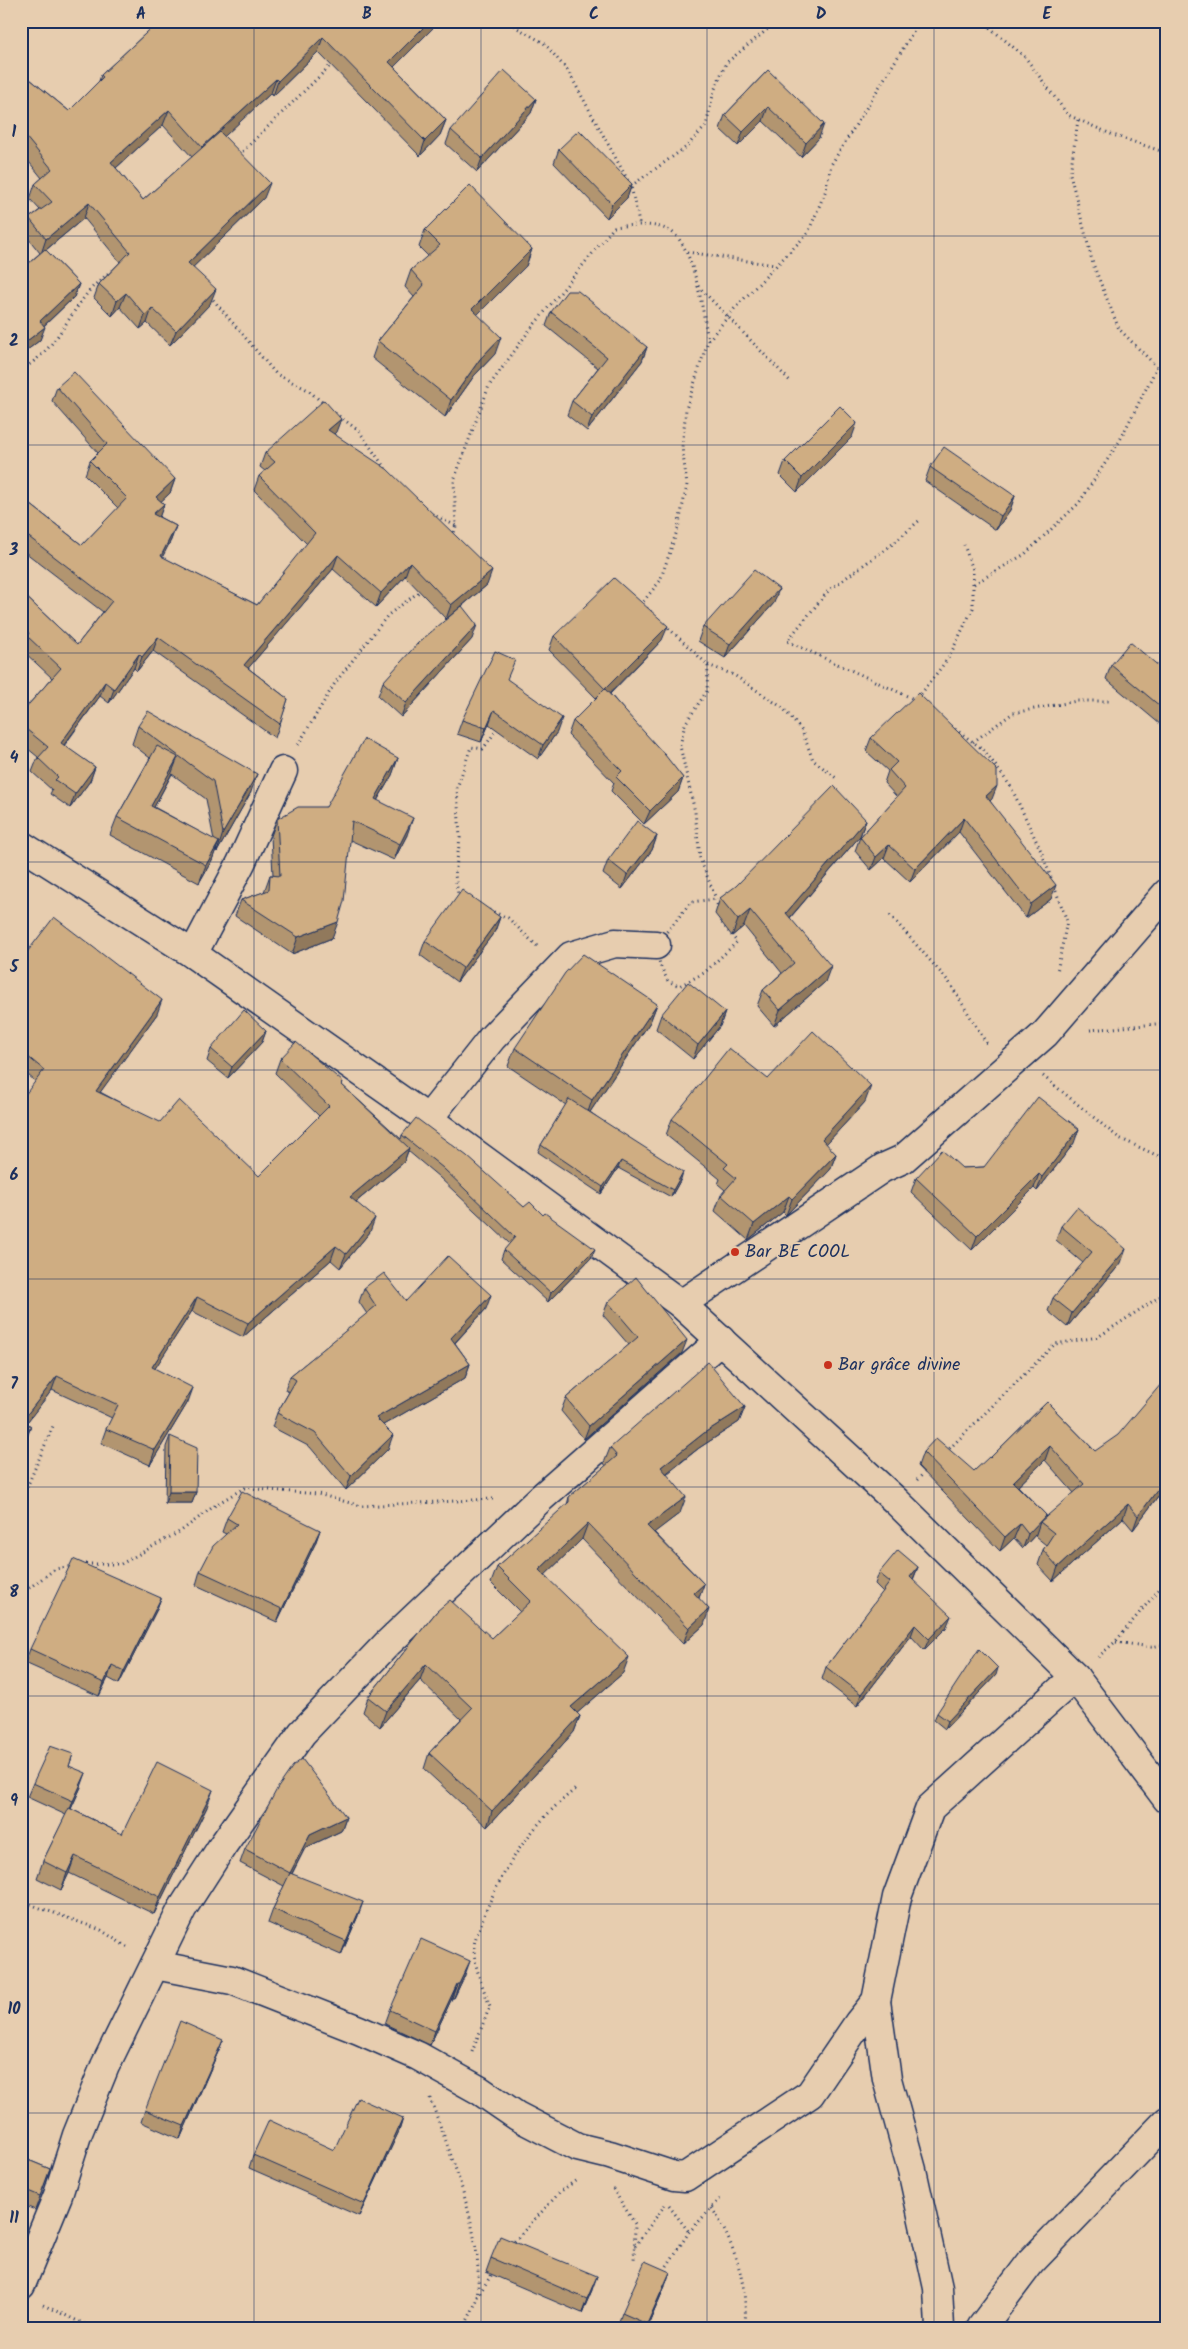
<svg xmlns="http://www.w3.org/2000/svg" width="1188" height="2349" font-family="Kalam,sans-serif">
  <rect width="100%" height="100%" fill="#e7cdaf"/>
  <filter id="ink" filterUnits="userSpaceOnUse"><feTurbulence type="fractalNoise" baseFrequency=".02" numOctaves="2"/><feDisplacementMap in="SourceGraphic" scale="10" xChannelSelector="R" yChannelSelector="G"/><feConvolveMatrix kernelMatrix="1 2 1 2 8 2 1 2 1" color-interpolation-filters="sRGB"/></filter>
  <g filter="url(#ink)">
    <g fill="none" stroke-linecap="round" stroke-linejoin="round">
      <g stroke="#1b2f5e" stroke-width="31">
        <g id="minor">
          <path d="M 193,954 L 241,863 L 283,771"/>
          <path d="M 428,1119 L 492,1038 L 571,956 L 615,943 L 656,945"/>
          <path d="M 681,1304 L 883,1168 L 903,1159 L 1045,1034 L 1167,893"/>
          <path d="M 155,1965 L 232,1980 L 359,2030 L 418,2056 L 479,2090 L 517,2116 L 577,2147 L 610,2155 L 674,2176 L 685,2177 L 810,2094 L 859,2022 L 876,2001"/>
          <path d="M 21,2285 L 58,2195 L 77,2135 L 105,2066 L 182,1909 L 223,1845 L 302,1733 L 387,1644 L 541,1498 L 721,1340"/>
          <path d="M 940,2328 L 938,2288 L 912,2170 L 887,2079 L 876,2001 L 897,1897 L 930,1808 L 1075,1677"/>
          <path d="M 981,2328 L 1031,2262 L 1167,2121"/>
        </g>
      </g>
      <g stroke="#1b2f5e" stroke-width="31">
        <path id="major" d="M 21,845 L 193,954 L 428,1119 L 681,1304 L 896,1501 L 1075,1677 L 1167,1799"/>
      </g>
      <g stroke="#1b2f5e" stroke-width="3" stroke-dasharray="1 4" stroke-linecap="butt">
        <path d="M 505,21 L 544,43 L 568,71 L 631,186 L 639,223"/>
        <path d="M 982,21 L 1025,57 L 1068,115 L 1113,135 L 1167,153"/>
        <path d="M 1078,120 L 1070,174 L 1093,264 L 1119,329 L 1157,367 L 1167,374"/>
        <path d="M 239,155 L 333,63"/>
        <path d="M 631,186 L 685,148 L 706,126 L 714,91 L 726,63 L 773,25 L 780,21"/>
        <path d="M 687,252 L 775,265"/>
        <path d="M 698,286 L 790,381"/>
        <path d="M 210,296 L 276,374 L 308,390 L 324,404"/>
        <path d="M 21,370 C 55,350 64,323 86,295 C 93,285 105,277 114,268"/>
        <path d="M 335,413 L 359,431 L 387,471"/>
        <path d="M 432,514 L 456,526"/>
        <path d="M 453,537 L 456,526 L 454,480 L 489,386 L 529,331 L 614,227 C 632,225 654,222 670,231 C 694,244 704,316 708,341"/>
        <path d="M 974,584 L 1025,554 L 1079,503 L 1119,442 L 1157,367"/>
        <path d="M 651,612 L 642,603 L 660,581 L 678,528 L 687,485 L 682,447 L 686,409 L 708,341 L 735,308 L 808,233 L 826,190 L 831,165 L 920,21"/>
        <path d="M 665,625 L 708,665 L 707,691 L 685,724 L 680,746 L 695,812 L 700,858 L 716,899"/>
        <path d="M 708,665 L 734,675 L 783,708 L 802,731 L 813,760 L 836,778"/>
        <path d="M 918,698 L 949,657 L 973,608 L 973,570 L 964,545"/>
        <path d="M 916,700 L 787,641 L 829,590 L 894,543 L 921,519"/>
        <path d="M 951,726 L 984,750 L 1011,787 L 1041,851 L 1067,921 L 1057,972"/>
        <path d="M 973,742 L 1013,713 L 1077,701 L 1110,701"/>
        <path d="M 298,745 L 335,683 L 388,615 L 423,589"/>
        <path d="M 461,896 L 458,894 L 455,875 L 460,838 L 457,788 L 471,747 L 483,749 L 498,728"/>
        <path d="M 716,899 L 721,922 L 737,942 L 704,973 L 679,986 L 668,981 L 660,965 L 656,945 L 691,902 Z"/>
        <path d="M 489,910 L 508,918 L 537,946"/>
        <path d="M 890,915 L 949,982 L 987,1044"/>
        <path d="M 1090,1030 L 1167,1023"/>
        <path d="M 1043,1076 L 1119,1138 L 1167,1160"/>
        <path d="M 946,1452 L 1055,1344 L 1098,1337 L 1167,1292"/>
        <path d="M 917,1480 L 927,1470"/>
        <path d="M 21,1501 L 54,1424"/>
        <path d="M 81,1564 L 121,1564 L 181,1531 L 217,1504 L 244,1488 L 318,1494 L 361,1506 L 493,1499"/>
        <path d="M 21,1594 L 55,1569 L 72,1566"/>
        <path d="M 1116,1642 L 1151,1647 L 1167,1644"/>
        <path d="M 1098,1657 L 1115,1642 L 1167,1580"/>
        <path d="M 21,1901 L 101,1930 L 130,1949"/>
        <path d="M 472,2052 L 490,2006 C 483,1988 474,1967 474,1947 C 474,1939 480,1929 482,1921 C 501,1870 533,1821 577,1788"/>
        <path d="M 430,2098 C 450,2154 485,2236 477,2296 C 476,2306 468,2318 464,2328"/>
        <path d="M 613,2189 L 635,2224 L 634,2261"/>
        <path d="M 669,2206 L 689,2232"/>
        <path d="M 712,2208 C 735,2245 748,2284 745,2328"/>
        <path d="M 511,2245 L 561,2191 L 578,2179"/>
        <path d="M 635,2246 L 665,2205"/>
        <path d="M 667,2266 L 689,2232 L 720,2199"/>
        <path d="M 477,2297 L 494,2271"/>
        <path d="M 43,2305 L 93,2328"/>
      </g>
      <use href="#minor" stroke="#e7cdaf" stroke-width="28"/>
      <use href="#major" stroke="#e7cdaf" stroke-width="28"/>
    </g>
    <g fill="#b29570" stroke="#1b2f5e" fill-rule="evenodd">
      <path d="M 159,21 L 433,28 L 394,67 L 446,120 L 440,135 L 420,156 L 318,52 L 273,96 L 271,93 L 224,136 L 264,198 L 193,267 L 210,304 L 170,345 L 147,323 L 140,329 L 120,307 L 112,316 L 94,298 L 99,284 L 120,262 L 84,218 L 46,250 L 79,284 L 74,297 L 44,326 L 40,340 L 21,355 L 21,270 L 40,253 L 24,233 L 29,218 L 40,210 L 30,199 L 35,184 L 42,178 L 21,152 L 21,70 L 25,75 L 69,111 L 99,81 L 101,75 ZM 163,125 L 192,157 L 143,200 L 116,168 Z"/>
      <path d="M 768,70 L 819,138 L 801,157 L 763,121 L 738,146 L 720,129 L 725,115 Z"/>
      <path d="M 536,99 L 531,113 L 477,172 L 446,144 L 451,130 Z"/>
      <path d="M 559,149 L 632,184 L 627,198 L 607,218 L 554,163 Z"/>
      <path d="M 425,230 L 532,249 L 526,266 L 477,314 L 495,354 L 474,376 L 445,417 L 372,358 L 378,341 L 414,297 L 405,287 L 411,270 L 428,256 L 419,247 Z"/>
      <path d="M 551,312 L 647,347 L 642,361 L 587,431 L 567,415 L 572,401 L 598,368 L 546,326 Z"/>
      <path d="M 57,387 L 175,479 L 170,493 L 161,501 L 164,504 L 159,517 L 176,526 L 171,540 L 162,557 L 257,605 L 307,544 L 254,490 L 259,476 L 265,471 L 260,467 L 265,453 L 336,432 L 334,434 L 487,585 L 462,606 L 472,639 L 401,717 L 378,696 L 383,682 L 446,619 L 405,576 L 376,607 L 333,569 L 248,668 L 288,699 L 275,738 L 153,651 L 137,671 L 134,668 L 109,703 L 100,696 L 64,746 L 95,767 L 90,781 L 70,808 L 50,794 L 52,790 L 32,772 L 38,757 L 21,743 L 21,713 L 52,678 L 22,650 L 24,646 L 21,645 L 21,592 L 77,645 L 103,612 L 21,549 L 21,497 L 82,545 L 118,508 L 85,475 L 90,461 L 98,453 L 52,401 Z"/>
      <path d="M 852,437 L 797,492 L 780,475 L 785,461 Z"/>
      <path d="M 930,467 L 1015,496 L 1010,510 L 996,530 L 925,481 Z"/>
      <path d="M 774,603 L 725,658 L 698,641 L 703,627 Z"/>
      <path d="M 554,636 L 662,640 L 610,694 L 683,778 L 678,792 L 644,824 L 611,791 L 614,783 L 568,735 L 573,721 L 596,698 L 549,650 Z"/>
      <path d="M 1111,665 L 1167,673 L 1167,730 L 1106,679 Z"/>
      <path d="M 508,680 L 557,732 L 538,759 L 489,724 L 481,742 L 457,734 L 462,720 Z"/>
      <path d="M 138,726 L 251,792 L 217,852 L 216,849 L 212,860 L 199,883 L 110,835 L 117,817 L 150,758 L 132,744 ZM 172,774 L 206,799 L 214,840 L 154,807 Z"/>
      <path d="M 871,738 L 992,799 L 990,801 L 1051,899 L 1026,918 L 959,832 L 910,882 L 884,858 L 871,870 L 855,851 L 860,837 L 897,797 L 884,783 L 888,771 L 866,751 Z"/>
      <path d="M 398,758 L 392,775 L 377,801 L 407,835 L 394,860 L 350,840 L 332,938 L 292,954 L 235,916 L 241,900 L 264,892 L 270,875 L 273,875 L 271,836 L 277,819 L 326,807 Z"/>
      <path d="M 866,820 L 860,836 L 790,918 L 825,982 L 774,1026 L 757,1006 L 763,990 L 782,973 L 744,926 L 732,936 L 715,914 L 720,898 Z"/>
      <path d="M 657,836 L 652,850 L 622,889 L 603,874 L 608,860 Z"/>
      <path d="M 500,917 L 495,931 L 457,982 L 420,955 L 425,941 Z"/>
      <path d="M 21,960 L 157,1014 L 100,1092 L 259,1176 L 319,1116 L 275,1073 L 280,1059 L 343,1082 L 342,1085 L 401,1139 L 402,1135 L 524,1207 L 543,1215 L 591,1258 L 548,1302 L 501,1259 L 504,1250 L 510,1244 L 439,1177 L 408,1151 L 404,1162 L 356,1202 L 370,1232 L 340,1268 L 331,1260 L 243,1337 L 192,1311 L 155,1368 L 188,1402 L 150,1465 L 101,1443 L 106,1429 L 112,1418 L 52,1390 L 26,1423 L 31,1426 L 21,1450 L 35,1081 L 21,1069 Z"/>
      <path d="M 657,1004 L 650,1022 L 590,1112 L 681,1179 L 671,1197 L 618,1168 L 601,1194 L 538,1152 L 541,1145 L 566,1105 L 508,1066 L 515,1048 Z"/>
      <path d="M 725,1012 L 720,1026 L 693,1059 L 656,1029 L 661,1015 Z"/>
      <path d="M 266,1031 L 262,1042 L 228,1078 L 207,1061 L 211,1049 Z"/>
      <path d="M 768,1079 L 865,1102 L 826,1144 L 836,1154 L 830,1170 L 786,1215 L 783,1212 L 748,1240 L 715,1211 L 721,1195 L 725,1190 L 718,1184 L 720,1179 L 666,1135 L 672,1119 Z"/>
      <path d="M 1074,1143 L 1037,1191 L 1034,1188 L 972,1250 L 911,1192 L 916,1178 L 962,1168 L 984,1167 Z"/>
      <path d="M 1061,1226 L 1121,1263 L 1067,1327 L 1048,1311 L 1053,1298 L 1083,1263 L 1056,1240 Z"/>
      <path d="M 364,1288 L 406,1301 L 486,1309 L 455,1343 L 470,1364 L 465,1378 L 383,1425 L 388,1449 L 346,1490 L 310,1447 L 272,1427 L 277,1413 L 289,1392 L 285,1390 L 290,1376 L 367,1314 L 359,1302 Z"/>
      <path d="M 608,1302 L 682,1353 L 584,1439 L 561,1411 L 566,1398 L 629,1345 L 603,1315 Z"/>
      <path d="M 1047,1402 L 1095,1451 L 1167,1484 L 1133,1530 L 1123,1518 L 1053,1581 L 1038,1565 L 1043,1550 L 1046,1545 L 1035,1536 L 1036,1534 L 1023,1548 L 1014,1538 L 1000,1551 L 918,1466 L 923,1452 L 974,1471 L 990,1458 ZM 1045,1460 L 1074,1493 L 1045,1519 L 1046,1515 L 1018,1486 Z"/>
      <path d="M 745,1407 L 739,1422 L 699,1448 L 667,1474 L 680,1513 L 654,1532 L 704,1584 L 699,1598 L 704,1625 L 683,1644 L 582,1539 L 545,1575 L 623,1673 L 577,1713 L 580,1716 L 574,1732 L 487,1827 L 424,1769 L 429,1753 L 461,1719 L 420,1680 L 380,1727 L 363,1712 L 368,1697 L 437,1611 L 492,1638 L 520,1612 L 491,1583 L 497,1567 L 567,1505 L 569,1497 L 606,1466 L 604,1463 L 610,1448 Z"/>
      <path d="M 170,1436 L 196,1492 L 192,1503 L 165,1503 L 166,1447 Z"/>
      <path d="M 227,1518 L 320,1530 L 315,1544 L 277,1622 L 196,1585 L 200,1571 L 226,1534 L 222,1532 Z"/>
      <path d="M 918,1567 L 913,1580 L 946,1628 L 924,1650 L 911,1636 L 857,1706 L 822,1679 L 826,1667 L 883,1592 L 875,1584 L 879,1573 Z"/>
      <path d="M 161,1598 L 156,1611 L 119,1684 L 108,1678 L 99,1696 L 25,1663 L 30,1649 Z"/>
      <path d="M 996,1675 L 945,1729 L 934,1720 L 937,1713 Z"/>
      <path d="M 73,1754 L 69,1766 L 81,1787 L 71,1809 L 122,1834 L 207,1807 L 154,1914 L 69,1873 L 61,1890 L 37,1878 L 43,1861 L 66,1815 L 27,1797 L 33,1783 Z"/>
      <path d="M 346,1817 L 341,1831 L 305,1848 L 292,1874 L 358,1916 L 341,1955 L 268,1923 L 273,1909 L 284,1886 L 240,1863 L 245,1849 Z"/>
      <path d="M 465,1975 L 454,1998 L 452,1998 L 430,2045 L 385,2024 L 390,2010 Z"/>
      <path d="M 223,2040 L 218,2052 L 180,2139 L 141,2122 L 145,2110 Z"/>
      <path d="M 403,2118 L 399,2131 L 359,2216 L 249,2168 L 253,2155 L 334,2150 Z"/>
      <path d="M 21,2157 L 50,2169 L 35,2210 L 21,2204 Z"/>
      <path d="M 491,2258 L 592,2290 L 582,2313 L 486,2272 Z"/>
      <path d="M 665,2286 L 647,2328 L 617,2327 L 622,2313 Z"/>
    </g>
    <g fill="#91795b" stroke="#1b2f5e">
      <path d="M 430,21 L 435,21 L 433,28 L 384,77 L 389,62 Z"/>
      <path d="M 323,37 L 318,52 L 273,96 L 278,81 Z"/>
      <path d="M 276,79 L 271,93 L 197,162 L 202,147 Z"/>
      <path d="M 536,99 L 531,113 L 477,172 L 482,158 Z"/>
      <path d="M 768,107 L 763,121 L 738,146 L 743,132 Z"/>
      <path d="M 169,110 L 163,125 L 106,177 L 111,162 Z"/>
      <path d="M 446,120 L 440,135 L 420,156 L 425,141 Z"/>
      <path d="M 824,124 L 819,138 L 801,157 L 806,143 Z"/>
      <path d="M 270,183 L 264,198 L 183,277 L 188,263 Z"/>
      <path d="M 632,184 L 627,198 L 607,218 L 612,204 Z"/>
      <path d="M 89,203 L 84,218 L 41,254 L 46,239 Z"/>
      <path d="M 532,249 L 526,266 L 466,326 L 472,309 Z"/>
      <path d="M 79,284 L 74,297 L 35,334 L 40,321 Z"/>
      <path d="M 216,289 L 210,304 L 170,345 L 176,331 Z"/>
      <path d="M 126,293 L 120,307 L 112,316 L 117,301 Z"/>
      <path d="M 152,308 L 147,323 L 140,329 L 145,315 Z"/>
      <path d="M 45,327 L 40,340 L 21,355 L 21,350 L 23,344 Z"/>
      <path d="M 501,337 L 495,354 L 474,376 L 445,417 L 451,400 L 480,359 Z"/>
      <path d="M 647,347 L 642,361 L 587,431 L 592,417 Z"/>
      <path d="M 341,419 L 336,432 L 323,444 L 328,430 Z"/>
      <path d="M 857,423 L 852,437 L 797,492 L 802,478 Z"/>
      <path d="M 175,479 L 170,493 L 151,511 L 156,497 Z"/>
      <path d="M 1015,496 L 1010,510 L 996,530 L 1001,516 Z"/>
      <path d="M 164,504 L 159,518 L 153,514 Z"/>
      <path d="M 176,526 L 171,540 L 156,570 L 161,556 Z"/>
      <path d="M 338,555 L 333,569 L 239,679 L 244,665 Z"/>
      <path d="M 410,562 L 405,576 L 376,607 L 381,593 Z"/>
      <path d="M 492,571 L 487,585 L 446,619 L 451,605 Z"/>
      <path d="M 779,589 L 774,603 L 725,658 L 730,644 Z"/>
      <path d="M 477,625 L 472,639 L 401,717 L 406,703 Z"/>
      <path d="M 668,626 L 662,640 L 600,703 L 605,689 Z"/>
      <path d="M 158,637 L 153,651 L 137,671 L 142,657 Z"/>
      <path d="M 139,654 L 134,668 L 109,703 L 114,689 Z"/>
      <path d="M 105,682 L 100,696 L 55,757 L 61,743 Z"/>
      <path d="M 494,710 L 489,724 L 481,742 L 486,728 Z"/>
      <path d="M 562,718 L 557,732 L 538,759 L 543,745 Z"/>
      <path d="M 178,757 L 171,775 L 145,824 L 151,806 Z"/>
      <path d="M 398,758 L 392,775 L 368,816 L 375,799 Z"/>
      <path d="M 95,767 L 90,781 L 70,808 L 75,794 Z"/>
      <path d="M 257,774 L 251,792 L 217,852 L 223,833 Z"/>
      <path d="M 683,778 L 678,792 L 644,824 L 650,811 Z"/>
      <path d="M 997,786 L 992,799 L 982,809 L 986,796 Z"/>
      <path d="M 413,818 L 407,835 L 394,860 L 400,844 Z"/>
      <path d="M 964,818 L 959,832 L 910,882 L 915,869 Z"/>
      <path d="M 866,820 L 860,836 L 780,929 L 786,913 Z"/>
      <path d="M 657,836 L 652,850 L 622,889 L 627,875 Z"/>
      <path d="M 219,842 L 212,860 L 199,883 L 206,865 Z"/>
      <path d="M 889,845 L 884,858 L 871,870 L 876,857 Z"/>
      <path d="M 1056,885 L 1051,899 L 1026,918 L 1031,904 Z"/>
      <path d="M 750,910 L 744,926 L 732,936 L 738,920 Z"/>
      <path d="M 500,917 L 495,931 L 457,982 L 463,968 Z"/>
      <path d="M 338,922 L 332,938 L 292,954 L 298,937 Z"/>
      <path d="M 831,966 L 825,982 L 774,1026 L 780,1010 Z"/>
      <path d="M 162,1000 L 157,1014 L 91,1105 L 96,1091 Z"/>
      <path d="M 657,1004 L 650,1022 L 586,1118 L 592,1100 Z"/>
      <path d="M 725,1012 L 720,1026 L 693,1059 L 698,1045 Z"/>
      <path d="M 266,1031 L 262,1042 L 228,1078 L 232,1067 Z"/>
      <path d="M 871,1086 L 865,1102 L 816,1155 L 822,1139 Z"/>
      <path d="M 1079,1129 L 1074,1143 L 1037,1191 L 1042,1177 Z"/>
      <path d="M 409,1148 L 404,1162 L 345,1211 L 350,1197 Z"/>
      <path d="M 836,1154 L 830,1170 L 786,1215 L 792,1199 Z"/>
      <path d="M 621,1161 L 618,1168 L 601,1194 L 603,1187 Z"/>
      <path d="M 683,1172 L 681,1179 L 671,1197 L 673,1190 Z"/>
      <path d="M 1039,1174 L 1034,1188 L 972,1250 L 977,1236 Z"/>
      <path d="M 789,1196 L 783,1212 L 748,1240 L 754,1224 Z"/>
      <path d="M 375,1218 L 370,1232 L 340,1268 L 346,1254 Z"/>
      <path d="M 336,1246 L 331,1260 L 243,1337 L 248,1323 Z"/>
      <path d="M 595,1249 L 591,1258 L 548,1302 L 551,1293 Z"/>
      <path d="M 1126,1249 L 1121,1263 L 1067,1327 L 1072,1313 Z"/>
      <path d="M 491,1295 L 486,1309 L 446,1352 L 451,1338 Z"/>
      <path d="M 197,1297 L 192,1311 L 147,1381 L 152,1367 Z"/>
      <path d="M 687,1340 L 682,1353 L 584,1439 L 589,1426 Z"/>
      <path d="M 470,1364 L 465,1378 L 371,1432 L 376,1418 Z"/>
      <path d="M 57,1376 L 52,1390 L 21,1430 L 22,1421 Z"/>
      <path d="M 193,1388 L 188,1402 L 150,1465 L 155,1450 Z"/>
      <path d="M 745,1407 L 739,1422 L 699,1448 L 655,1482 L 661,1467 L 704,1433 Z"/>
      <path d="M 31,1426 L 26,1440 L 21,1450 L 21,1447 Z"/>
      <path d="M 393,1435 L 388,1449 L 346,1490 L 351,1476 Z"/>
      <path d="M 1050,1446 L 1045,1460 L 1008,1496 L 1013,1482 Z"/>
      <path d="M 1167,1477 L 1167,1484 L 1133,1530 L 1138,1516 Z"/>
      <path d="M 169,1492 L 196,1492 L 192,1503 L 165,1503 Z"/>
      <path d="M 686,1497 L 680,1513 L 642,1542 L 647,1526 Z"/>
      <path d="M 1128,1504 L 1123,1518 L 1053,1581 L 1058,1567 Z"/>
      <path d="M 1046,1515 L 1043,1524 L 1040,1522 L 1036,1534 L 1023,1548 L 1028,1534 Z"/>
      <path d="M 588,1523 L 582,1539 L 534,1586 L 539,1570 Z"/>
      <path d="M 1020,1524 L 1014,1538 L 1000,1551 L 1005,1537 Z"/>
      <path d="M 320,1530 L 315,1544 L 277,1622 L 282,1609 Z"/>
      <path d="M 918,1567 L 913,1579 L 906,1588 L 910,1577 Z"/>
      <path d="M 704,1584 L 698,1600 L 694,1593 Z"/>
      <path d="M 161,1598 L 156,1611 L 119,1684 L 124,1671 Z"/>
      <path d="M 709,1609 L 704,1625 L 683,1644 L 689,1628 Z"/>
      <path d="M 951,1616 L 946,1628 L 924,1650 L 929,1639 Z"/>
      <path d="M 915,1625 L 911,1636 L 857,1706 L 861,1694 Z"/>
      <path d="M 629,1657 L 623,1673 L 566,1723 L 571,1707 Z"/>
      <path d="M 426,1664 L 420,1680 L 380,1727 L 386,1711 Z"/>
      <path d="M 112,1665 L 108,1678 L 99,1696 L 104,1683 Z"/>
      <path d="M 998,1668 L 996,1675 L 945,1729 L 948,1721 Z"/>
      <path d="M 580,1716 L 574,1732 L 487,1827 L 492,1811 Z"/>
      <path d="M 86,1773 L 81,1787 L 68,1815 L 73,1801 Z"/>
      <path d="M 213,1790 L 207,1807 L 154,1914 L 160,1897 Z"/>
      <path d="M 346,1817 L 341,1831 L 305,1848 L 285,1887 L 290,1873 L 310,1834 Z"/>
      <path d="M 75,1856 L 69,1873 L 61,1890 L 67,1873 Z"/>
      <path d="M 363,1902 L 358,1916 L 341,1955 L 346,1941 Z"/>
      <path d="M 470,1961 L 465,1975 L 454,1998 L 459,1984 Z"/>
      <path d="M 457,1984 L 452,1998 L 430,2045 L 435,2031 Z"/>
      <path d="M 223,2040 L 218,2052 L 180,2139 L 184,2126 Z"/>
      <path d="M 403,2118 L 399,2131 L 359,2216 L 364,2204 Z"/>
      <path d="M 670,2272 L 665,2286 L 647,2328 L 646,2328 Z"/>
      <path d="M 597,2276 L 592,2290 L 582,2313 L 587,2299 Z"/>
    </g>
    <g fill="#cfad82" stroke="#1b2f5e">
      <path d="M 159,21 L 430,21 L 389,62 L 446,120 L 425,141 L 323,37 L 278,81 L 276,79 L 202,147 L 169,110 L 111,162 L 143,200 L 220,132 L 270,183 L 188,263 L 216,289 L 176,331 L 152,308 L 145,315 L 126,293 L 117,301 L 99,284 L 130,252 L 89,203 L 46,239 L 29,218 L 52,202 L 35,184 L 52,169 L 21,131 L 21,70 L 25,75 L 69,111 L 103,77 L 101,75 Z"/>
      <path d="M 504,70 L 536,99 L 482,158 L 451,130 Z"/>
      <path d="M 768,70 L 824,124 L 806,143 L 768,107 L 743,132 L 725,115 Z"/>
      <path d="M 579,130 L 632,184 L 612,204 L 559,149 Z"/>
      <path d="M 470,185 L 532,249 L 472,309 L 501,337 L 480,359 L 451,400 L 378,341 L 424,285 L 411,270 L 440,245 L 425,230 Z"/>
      <path d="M 45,249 L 79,284 L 40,321 L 45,327 L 23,344 L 21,342 L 21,270 Z"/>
      <path d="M 567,291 L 578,291 L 647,347 L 592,417 L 572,401 L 607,357 L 551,312 Z"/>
      <path d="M 74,372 L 175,479 L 156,497 L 164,504 L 153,514 L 176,526 L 161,556 L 257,605 L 315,533 L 259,476 L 275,462 L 265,453 L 324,400 L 341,419 L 328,430 L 387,469 L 492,571 L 451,605 L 410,562 L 381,593 L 338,555 L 244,665 L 288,699 L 280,724 L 158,637 L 142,657 L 139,654 L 114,689 L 105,682 L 61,743 L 95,767 L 75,794 L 55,780 L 58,777 L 38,758 L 48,747 L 21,725 L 21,713 L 61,668 L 27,636 L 29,633 L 21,627 L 21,592 L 77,645 L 112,601 L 21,531 L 21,497 L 82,545 L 127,498 L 90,461 L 107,444 L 57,387 Z"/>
      <path d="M 840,406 L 857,423 L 802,478 L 785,461 Z"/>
      <path d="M 944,447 L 1015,496 L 1001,516 L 930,467 Z"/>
      <path d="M 754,570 L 779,589 L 730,644 L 703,627 Z"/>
      <path d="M 614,578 L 668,626 L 605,689 L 554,636 Z"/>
      <path d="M 462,606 L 477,625 L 406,703 L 383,682 L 418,643 Z"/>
      <path d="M 1130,642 L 1167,673 L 1167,712 L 1111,665 Z"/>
      <path d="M 495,651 L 515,660 L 507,679 L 562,718 L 543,745 L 494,710 L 486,728 L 462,720 Z"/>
      <path d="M 605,689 L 665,755 L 683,778 L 650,811 L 616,777 L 622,771 L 573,721 Z"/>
      <path d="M 918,693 L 997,770 L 997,786 L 986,796 L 1056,885 L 1031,904 L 964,818 L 915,869 L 889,845 L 876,857 L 860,837 L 905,788 L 889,770 L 897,762 L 871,738 Z"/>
      <path d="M 148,711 L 257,774 L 223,833 L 213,781 L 138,726 Z"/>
      <path d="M 364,739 L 398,758 L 375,799 L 413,818 L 400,844 L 352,821 L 344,901 L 338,922 L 298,937 L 241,900 L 269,890 L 270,875 L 280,876 L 277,819 L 298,807 L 326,807 Z"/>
      <path d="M 157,746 L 178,757 L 151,806 L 219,842 L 206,865 L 117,817 Z"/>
      <path d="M 834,786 L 866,820 L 786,913 L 831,966 L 780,1010 L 763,990 L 794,963 L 750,910 L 738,920 L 720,898 L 736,886 Z"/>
      <path d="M 637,821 L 657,836 L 627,875 L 608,860 Z"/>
      <path d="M 462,890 L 500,917 L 463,968 L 425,941 Z"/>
      <path d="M 54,917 L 162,1000 L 96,1091 L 160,1122 L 179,1100 L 259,1176 L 329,1106 L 280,1059 L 296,1042 L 343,1082 L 341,1084 L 409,1148 L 350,1197 L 375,1218 L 346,1254 L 336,1246 L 248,1323 L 197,1297 L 152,1367 L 193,1388 L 155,1450 L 106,1429 L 118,1405 L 57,1376 L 22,1421 L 31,1426 L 21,1447 L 21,1100 L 44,1070 L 21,1051 L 21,960 Z"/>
      <path d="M 583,954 L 657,1004 L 592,1100 L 515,1048 L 565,973 Z"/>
      <path d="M 688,982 L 725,1012 L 698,1045 L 661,1015 Z"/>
      <path d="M 244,1010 L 266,1031 L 232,1067 L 211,1049 Z"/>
      <path d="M 813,1031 L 871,1086 L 822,1139 L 836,1154 L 792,1199 L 789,1196 L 754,1224 L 721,1195 L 736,1178 L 724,1168 L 728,1164 L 672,1119 L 729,1048 L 768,1079 Z"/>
      <path d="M 1038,1097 L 1079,1129 L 1042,1177 L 1039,1174 L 977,1236 L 916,1178 L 942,1150 L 962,1168 L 984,1167 Z"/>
      <path d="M 569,1099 L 683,1172 L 673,1190 L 621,1161 L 603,1187 L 541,1145 Z"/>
      <path d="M 416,1118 L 467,1156 L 524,1207 L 530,1202 L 543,1215 L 545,1213 L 595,1249 L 551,1293 L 504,1250 L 515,1237 L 443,1168 L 402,1135 Z"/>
      <path d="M 1077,1207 L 1126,1249 L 1072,1313 L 1053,1298 L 1092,1252 L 1061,1226 Z"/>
      <path d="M 448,1256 L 491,1295 L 451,1338 L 470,1364 L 376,1418 L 393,1435 L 351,1476 L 315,1433 L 277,1413 L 296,1380 L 290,1376 L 376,1306 L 364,1288 L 384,1273 L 406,1301 Z"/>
      <path d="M 636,1277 L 687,1340 L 589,1426 L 566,1398 L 638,1337 L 608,1302 Z"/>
      <path d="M 708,1362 L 745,1407 L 704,1433 L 661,1467 L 686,1497 L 647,1526 L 704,1584 L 694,1593 L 709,1609 L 689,1628 L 588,1523 L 539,1570 L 629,1657 L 571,1707 L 580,1716 L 492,1811 L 429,1753 L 472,1708 L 426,1664 L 386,1711 L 368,1697 L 437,1611 L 450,1600 L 492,1638 L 531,1601 L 497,1567 L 569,1502 L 569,1497 L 617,1456 L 610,1448 Z"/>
      <path d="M 1167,1377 L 1167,1477 L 1138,1516 L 1128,1504 L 1058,1567 L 1043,1550 L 1054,1533 L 1040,1522 L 1084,1484 L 1050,1446 L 1013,1482 L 1046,1515 L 1028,1534 L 1020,1524 L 1005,1537 L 923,1452 L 936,1438 L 974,1471 L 989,1457 L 990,1458 L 1047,1402 L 1095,1451 L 1118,1435 Z"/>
      <path d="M 170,1436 L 197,1448 L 196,1492 L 169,1492 Z"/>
      <path d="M 242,1491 L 320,1530 L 282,1609 L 200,1571 L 213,1546 L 237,1524 L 227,1518 Z"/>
      <path d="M 898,1550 L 918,1567 L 910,1577 L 951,1616 L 929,1639 L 915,1625 L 861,1694 L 826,1667 L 890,1582 L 879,1573 Z"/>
      <path d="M 73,1559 L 161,1598 L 124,1671 L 112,1665 L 104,1683 L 30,1649 Z"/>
      <path d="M 979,1649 L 998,1668 L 948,1721 L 937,1713 Z"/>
      <path d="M 50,1746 L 73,1754 L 69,1766 L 86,1773 L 73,1801 L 33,1783 Z"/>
      <path d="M 302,1759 L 346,1817 L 310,1834 L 290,1873 L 245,1849 L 277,1789 L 293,1766 Z"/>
      <path d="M 157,1762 L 213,1790 L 160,1897 L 75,1856 L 67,1873 L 43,1861 L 69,1808 L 122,1834 Z"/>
      <path d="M 290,1873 L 363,1902 L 346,1941 L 273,1909 Z"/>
      <path d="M 421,1939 L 470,1961 L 459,1984 L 457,1984 L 435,2031 L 390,2010 Z"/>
      <path d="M 180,2021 L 223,2040 L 184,2126 L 145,2110 Z"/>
      <path d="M 358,2098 L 403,2118 L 364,2204 L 253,2155 L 269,2120 L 334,2150 Z"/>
      <path d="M 21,2157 L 50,2169 L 40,2196 L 21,2188 Z"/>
      <path d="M 500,2236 L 597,2276 L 587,2299 L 491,2258 Z"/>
      <path d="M 645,2261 L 670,2272 L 647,2324 L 622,2313 Z"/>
    </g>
  </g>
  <path fill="none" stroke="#1b2f5e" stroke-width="1" stroke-opacity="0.55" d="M 254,21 L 254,2328M 481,21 L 481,2328M 707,21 L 707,2328M 934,21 L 934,2328M 21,236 L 1167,236M 21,445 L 1167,445M 21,653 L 1167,653M 21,862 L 1167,862M 21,1070 L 1167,1070M 21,1279 L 1167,1279M 21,1487 L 1167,1487M 21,1696 L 1167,1696M 21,1904 L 1167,1904M 21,2113 L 1167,2113"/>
  <g fill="#c8321e" stroke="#e7cdaf" stroke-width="2">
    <circle cx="735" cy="1252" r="5"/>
    <circle cx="828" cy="1365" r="5"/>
  </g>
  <g text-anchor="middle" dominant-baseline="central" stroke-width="4" stroke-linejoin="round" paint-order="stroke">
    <g font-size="18" fill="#1b2f5e" stroke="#e7cdaf" text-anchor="start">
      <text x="745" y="1252">Bar BE COOL</text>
      <text x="838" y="1365">Bar grâce divine</text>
    </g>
  </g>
  <rect width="1188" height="2349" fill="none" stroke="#e7cdaf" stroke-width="55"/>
  <rect x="28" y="28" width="1132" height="2294" fill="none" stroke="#1b2f5e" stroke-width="2"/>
  <g font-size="16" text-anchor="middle" font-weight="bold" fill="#1b2f5e">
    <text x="141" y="19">A</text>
    <text x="367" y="19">B</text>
    <text x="594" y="19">C</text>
    <text x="821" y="19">D</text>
    <text x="1047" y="19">E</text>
    <text x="14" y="137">1</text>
    <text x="14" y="346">2</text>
    <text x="14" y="555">3</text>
    <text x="14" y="763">4</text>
    <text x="14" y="972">5</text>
    <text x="14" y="1180">6</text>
    <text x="14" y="1389">7</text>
    <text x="14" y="1597">8</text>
    <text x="14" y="1806">9</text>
    <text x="14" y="2014">10</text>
    <text x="14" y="2223">11</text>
  </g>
</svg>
